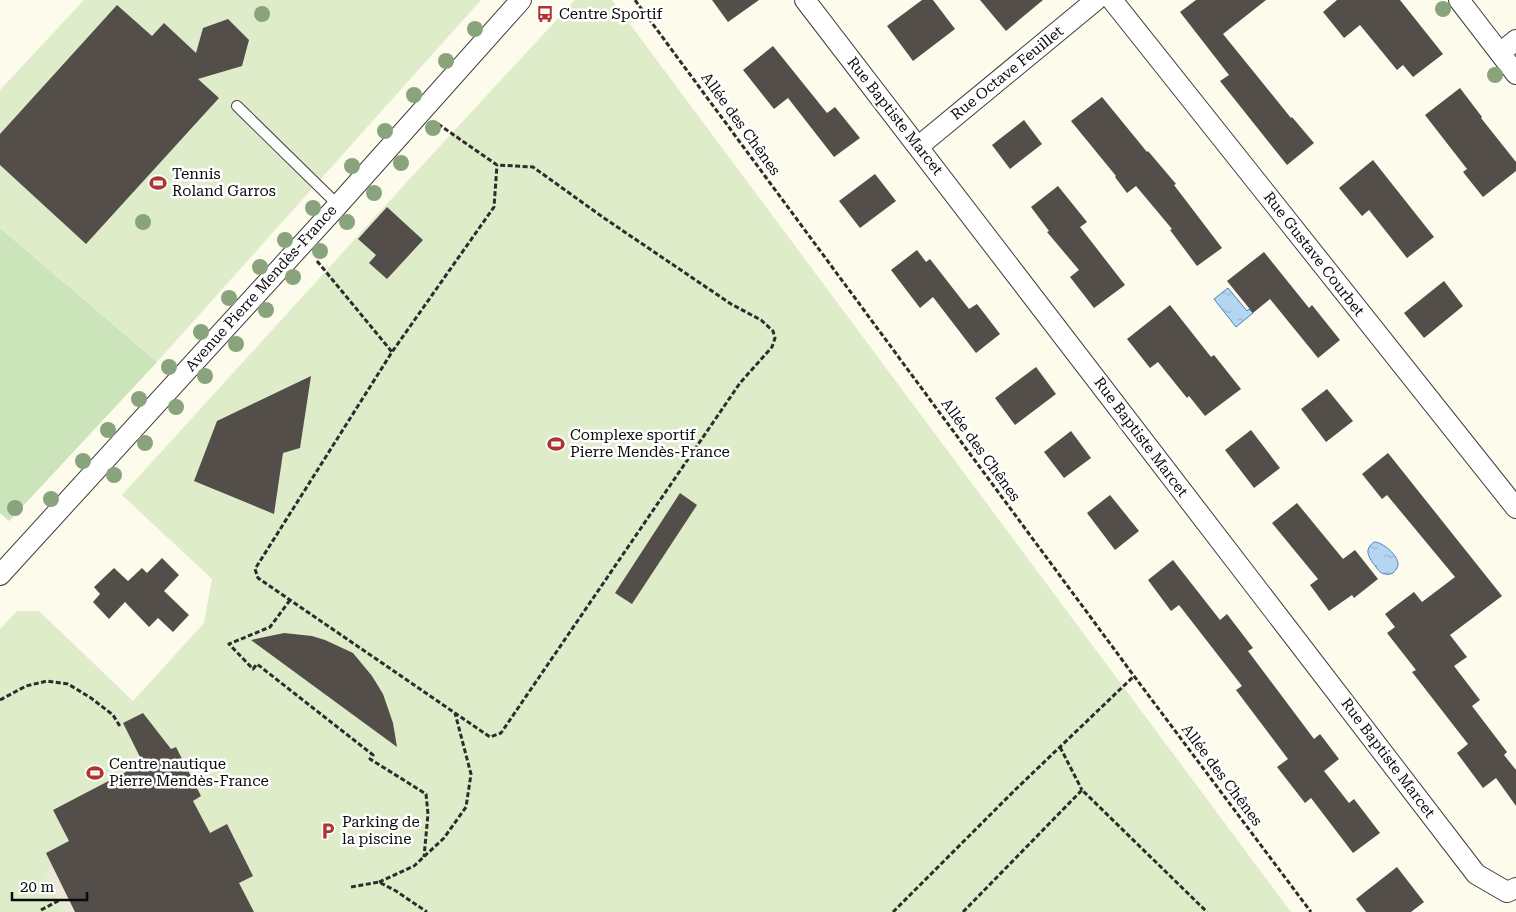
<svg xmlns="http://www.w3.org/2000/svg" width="1516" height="912" font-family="'Roboto Serif',serif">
  <defs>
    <pattern id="water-ripples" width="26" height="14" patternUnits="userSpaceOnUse" patternTransform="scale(1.25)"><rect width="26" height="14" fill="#b5d6f0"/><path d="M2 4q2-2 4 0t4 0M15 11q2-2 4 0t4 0" fill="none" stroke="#9ab6cc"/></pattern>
  </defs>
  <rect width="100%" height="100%" fill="#fdfbec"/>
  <path fill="#cce4b9" d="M 0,228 L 157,362 L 9,521 L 0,513 Z"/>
  <g fill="#deecca">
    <path d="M 84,0 L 481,0 L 157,362 L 0,228 L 0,90 Z"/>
    <path d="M 575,0 L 612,0 L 1291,912 L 0,912 L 0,629 L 17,611 L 39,611 L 133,701 L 204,623 L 212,579 L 122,495 L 416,172 Z"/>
  </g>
  <path fill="#ece9dc" d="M 54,868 L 75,912 L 65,912 L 45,872 Z"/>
  <g fill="url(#water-ripples)" stroke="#4285c0">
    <path d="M 1228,288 L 1247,311 L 1249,309 L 1253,313 L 1236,327 L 1214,299 Z"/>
    <path d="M 1374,542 C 1383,542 1399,556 1398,565 C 1397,569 1395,571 1393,573 C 1390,574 1389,575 1385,574 C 1381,574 1378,570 1376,567 C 1369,558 1363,550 1374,542 Z"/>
  </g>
  <g fill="#534e49">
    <path d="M 712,0 L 759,0 L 728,22 Z"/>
    <path d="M 922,0 L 933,0 L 955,29 L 913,61 L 887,26 Z"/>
    <path d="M 980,0 L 1043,0 L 1006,31 Z"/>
    <path d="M 1196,0 L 1266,0 L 1223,34 L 1291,118 L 1292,117 L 1314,143 L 1287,165 L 1220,81 L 1229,75 L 1180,12 Z"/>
    <path d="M 1337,0 L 1400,0 L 1443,54 L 1413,77 L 1403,65 L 1397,70 L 1360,25 L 1344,38 L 1323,12 Z"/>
    <path d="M 117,5 L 152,36 L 164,23 L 196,53 L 203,28 L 228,19 L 249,40 L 242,66 L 198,79 L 219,98 L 86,244 L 0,165 L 0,134 Z"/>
    <path d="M 773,46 L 827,113 L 835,107 L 860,138 L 834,157 L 788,98 L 774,109 L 743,70 Z"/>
    <path d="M 1460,88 L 1482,117 L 1481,118 L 1516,162 L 1516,171 L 1483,197 L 1463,172 L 1467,169 L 1425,115 Z"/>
    <path d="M 1102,97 L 1147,152 L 1148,151 L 1176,184 L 1174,185 L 1222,248 L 1197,266 L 1170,230 L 1172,229 L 1136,186 L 1127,193 L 1115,177 L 1116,176 L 1071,121 Z"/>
    <path d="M 1024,120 L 1042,144 L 1010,169 L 992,145 Z"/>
    <path d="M 1373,160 L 1434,237 L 1407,258 L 1369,210 L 1362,216 L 1339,188 Z"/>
    <path d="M 875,174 L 896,201 L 860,228 L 839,201 Z"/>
    <path d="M 1058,186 L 1087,222 L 1080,227 L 1125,285 L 1094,308 L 1070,277 L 1079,270 L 1047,232 L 1049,231 L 1031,207 Z"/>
    <path d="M 387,207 L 423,240 L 387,279 L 369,263 L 376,255 L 358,239 Z"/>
    <path d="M 917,250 L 926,262 L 930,259 L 969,309 L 977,304 L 1000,334 L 976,353 L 933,297 L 920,308 L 891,270 Z"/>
    <path d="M 1264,252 L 1309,308 L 1312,305 L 1340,340 L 1318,358 L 1270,299 L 1253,313 L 1227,281 Z"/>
    <path d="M 1444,281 L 1463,306 L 1424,338 L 1404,313 Z"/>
    <path d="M 1170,305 L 1211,357 L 1214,355 L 1241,389 L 1205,416 L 1189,396 L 1187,398 L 1158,362 L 1150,368 L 1127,339 Z"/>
    <path d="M 1036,367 L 1056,394 L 1015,425 L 995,398 Z"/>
    <path d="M 311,376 L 300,448 L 283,453 L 274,514 L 194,481 L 217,421 Z"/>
    <path d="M 1327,389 L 1353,421 L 1326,442 L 1301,409 Z"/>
    <path d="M 1251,430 L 1280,468 L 1254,488 L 1225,450 Z"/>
    <path d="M 1071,431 L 1091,458 L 1064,478 L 1044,452 Z"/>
    <path d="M 1388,453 L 1502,596 L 1450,635 L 1467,657 L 1454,666 L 1480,700 L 1472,706 L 1507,752 L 1504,755 L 1516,770 L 1516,806 L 1496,778 L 1483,788 L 1457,753 L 1468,744 L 1412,672 L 1416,670 L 1387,633 L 1395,627 L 1385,614 L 1414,592 L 1422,602 L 1455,577 L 1387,495 L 1382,499 L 1362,474 Z"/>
    <path d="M 680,493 L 697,505 L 632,604 L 615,593 Z"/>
    <path d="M 1110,495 L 1139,531 L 1115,550 L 1087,513 Z"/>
    <path d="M 1297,503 L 1343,559 L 1355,550 L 1378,579 L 1354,598 L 1352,595 L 1329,611 L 1310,585 L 1318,579 L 1272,523 Z"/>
    <path d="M 162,558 L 179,575 L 164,591 L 189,615 L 173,632 L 158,618 L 149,627 L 125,602 L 109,619 L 93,602 L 100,594 L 94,587 L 114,568 L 128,581 L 142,568 L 147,573 Z"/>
    <path d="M 1173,560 L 1220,620 L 1227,614 L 1253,648 L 1248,651 L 1314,739 L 1320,734 L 1339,759 L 1324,771 L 1349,803 L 1354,799 L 1380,833 L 1353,853 L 1311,798 L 1305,803 L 1277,767 L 1288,759 L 1236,690 L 1242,686 L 1179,605 L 1171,611 L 1148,580 Z"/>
    <path d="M 284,633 L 312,636 L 325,640 L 353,653 L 372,676 L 383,694 L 393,723 L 397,747 L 251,640 Z"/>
    <path d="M 143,713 L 171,749 L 176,747 L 201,796 L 193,801 L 210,833 L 227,824 L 253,876 L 239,883 L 254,912 L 75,912 L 46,853 L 69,841 L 53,810 L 143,763 L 123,723 Z"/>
    <path d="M 1397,867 L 1424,902 L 1411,912 L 1366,912 L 1356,899 Z"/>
  </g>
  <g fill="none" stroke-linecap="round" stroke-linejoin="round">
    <g stroke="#3e3e3e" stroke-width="12">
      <path id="service" d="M 237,106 L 338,205"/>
    </g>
    <g stroke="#3e3e3e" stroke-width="22">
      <g id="minor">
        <path d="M 805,0 L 1476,874 L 1507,892 L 1516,888"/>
        <path d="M 1112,0 L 1516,508"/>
        <path d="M 1459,0 L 1516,74"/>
        <path d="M 1500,53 L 1516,40"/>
        <path d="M 919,146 L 1096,0"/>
        <path d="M 0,575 L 338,205 L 521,0"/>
      </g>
    </g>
    <g stroke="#2d2d2d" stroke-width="3" stroke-dasharray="5 2.5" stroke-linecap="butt">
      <path d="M 635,0 L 1134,676 L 1311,912"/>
      <path d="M 438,124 L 497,165 L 533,167 L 604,218 L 731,304 L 761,320 L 773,331 L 775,338 L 772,347 L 740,383 L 501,733 L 490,737 L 258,578 L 255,569 L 392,352 L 494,207 L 497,165"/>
      <path d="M 317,261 L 392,352"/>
      <path d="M 290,600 L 270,627 L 229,644 L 253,669 L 257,664 L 373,755 L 370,759 L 426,794 L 428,814 L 424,857"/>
      <path d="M 0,700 L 26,686 L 47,681 L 68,684 L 91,698 L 113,715 L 121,728"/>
      <path d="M 1060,747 L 1082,790"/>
      <path d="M 379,882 L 414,866 L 444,838 L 466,807 L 471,774 L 455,713"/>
      <path d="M 351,887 L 379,882 L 396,891 L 427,912"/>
      <path d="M 41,910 L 60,900"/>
      <path d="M 893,912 L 1016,789 L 1134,676"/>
      <path d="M 963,912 L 1082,790 L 1207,912"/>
    </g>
    <use href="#service" stroke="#fff" stroke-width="10"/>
    <use href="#minor" stroke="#fff" stroke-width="20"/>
  </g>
  <g fill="#89a47d">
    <circle cx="1443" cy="9" r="8"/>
    <circle cx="262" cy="14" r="8"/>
    <circle cx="475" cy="29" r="8"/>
    <circle cx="446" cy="61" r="8"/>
    <circle cx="1495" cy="75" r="8"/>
    <circle cx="414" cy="95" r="8"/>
    <circle cx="433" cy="128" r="8"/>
    <circle cx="385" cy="131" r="8"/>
    <circle cx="401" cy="163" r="8"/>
    <circle cx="352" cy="166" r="8"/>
    <circle cx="374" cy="193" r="8"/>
    <circle cx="313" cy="208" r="8"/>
    <circle cx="143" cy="222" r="8"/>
    <circle cx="347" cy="222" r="8"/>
    <circle cx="285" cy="240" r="8"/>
    <circle cx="320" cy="251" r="8"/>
    <circle cx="260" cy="267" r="8"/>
    <circle cx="293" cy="277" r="8"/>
    <circle cx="229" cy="298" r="8"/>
    <circle cx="266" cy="310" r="8"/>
    <circle cx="201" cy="332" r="8"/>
    <circle cx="236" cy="344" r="8"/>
    <circle cx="169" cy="367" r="8"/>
    <circle cx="205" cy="376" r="8"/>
    <circle cx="139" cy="399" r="8"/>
    <circle cx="176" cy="407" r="8"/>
    <circle cx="108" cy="430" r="8"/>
    <circle cx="145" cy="443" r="8"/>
    <circle cx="83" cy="461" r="8"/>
    <circle cx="114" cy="475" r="8"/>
    <circle cx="51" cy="499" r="8"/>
    <circle cx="15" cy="508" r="8"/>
  </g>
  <defs>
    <g id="bus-bare" transform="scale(1.35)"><path d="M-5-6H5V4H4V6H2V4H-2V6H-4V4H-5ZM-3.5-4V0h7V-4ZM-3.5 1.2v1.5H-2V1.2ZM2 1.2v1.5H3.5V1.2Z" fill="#ae3431" stroke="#fff" stroke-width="2.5" paint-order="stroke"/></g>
    <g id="stadium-bare" transform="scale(1.35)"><path d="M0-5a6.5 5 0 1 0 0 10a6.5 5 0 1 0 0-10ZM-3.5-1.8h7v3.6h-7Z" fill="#ae3431" stroke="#fff" stroke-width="2.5" paint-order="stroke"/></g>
    <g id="parking-bare" transform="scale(1.35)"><path d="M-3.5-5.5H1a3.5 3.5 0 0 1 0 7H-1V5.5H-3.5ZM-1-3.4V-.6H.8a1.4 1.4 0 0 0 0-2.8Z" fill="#ae3431" stroke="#fff" stroke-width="2.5" paint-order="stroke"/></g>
  </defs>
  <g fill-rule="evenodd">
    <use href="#bus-bare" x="545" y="14"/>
    <use href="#stadium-bare" x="158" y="183"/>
    <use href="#stadium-bare" x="556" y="444"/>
    <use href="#stadium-bare" x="95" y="773"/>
    <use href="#parking-bare" x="328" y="831"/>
  </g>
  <g text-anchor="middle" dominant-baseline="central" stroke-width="5" stroke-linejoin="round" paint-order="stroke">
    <g font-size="15" fill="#0b0b0b" stroke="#fff" text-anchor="start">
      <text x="559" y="14">Centre Sportif</text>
      <text x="172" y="174">Tennis<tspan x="172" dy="17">Roland Garros</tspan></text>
      <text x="570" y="435">Complexe sportif<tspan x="570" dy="17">Pierre Mendès-France</tspan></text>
      <text x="109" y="764">Centre nautique<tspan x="109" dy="17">Pierre Mendès-France</tspan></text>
      <text x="342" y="822">Parking de<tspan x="342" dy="17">la piscine</tspan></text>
    </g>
    <g font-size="15" fill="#0b0b0b" stroke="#fff">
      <text transform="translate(1007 73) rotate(-39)">Rue Octave Feuillet</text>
      <text transform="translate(895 116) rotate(52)">Rue Baptiste Marcet</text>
      <text transform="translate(741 124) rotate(54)">Allée des Chênes</text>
      <text transform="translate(1314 254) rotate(52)">Rue Gustave Courbet</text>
      <text transform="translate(261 288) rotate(-48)">Avenue Pierre Mendès-France</text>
      <text transform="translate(1141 437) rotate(53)">Rue Baptiste Marcet</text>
      <text transform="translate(981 450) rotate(54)">Allée des Chênes</text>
      <text transform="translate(1388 758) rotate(53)">Rue Baptiste Marcet</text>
      <text transform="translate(1222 775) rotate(53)">Allée des Chênes</text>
    </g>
  </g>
  <path d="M12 892v8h75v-8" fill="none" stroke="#0b0b0b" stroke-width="2.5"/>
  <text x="20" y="892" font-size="15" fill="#0b0b0b" stroke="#ffffff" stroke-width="4" paint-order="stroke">20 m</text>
</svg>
